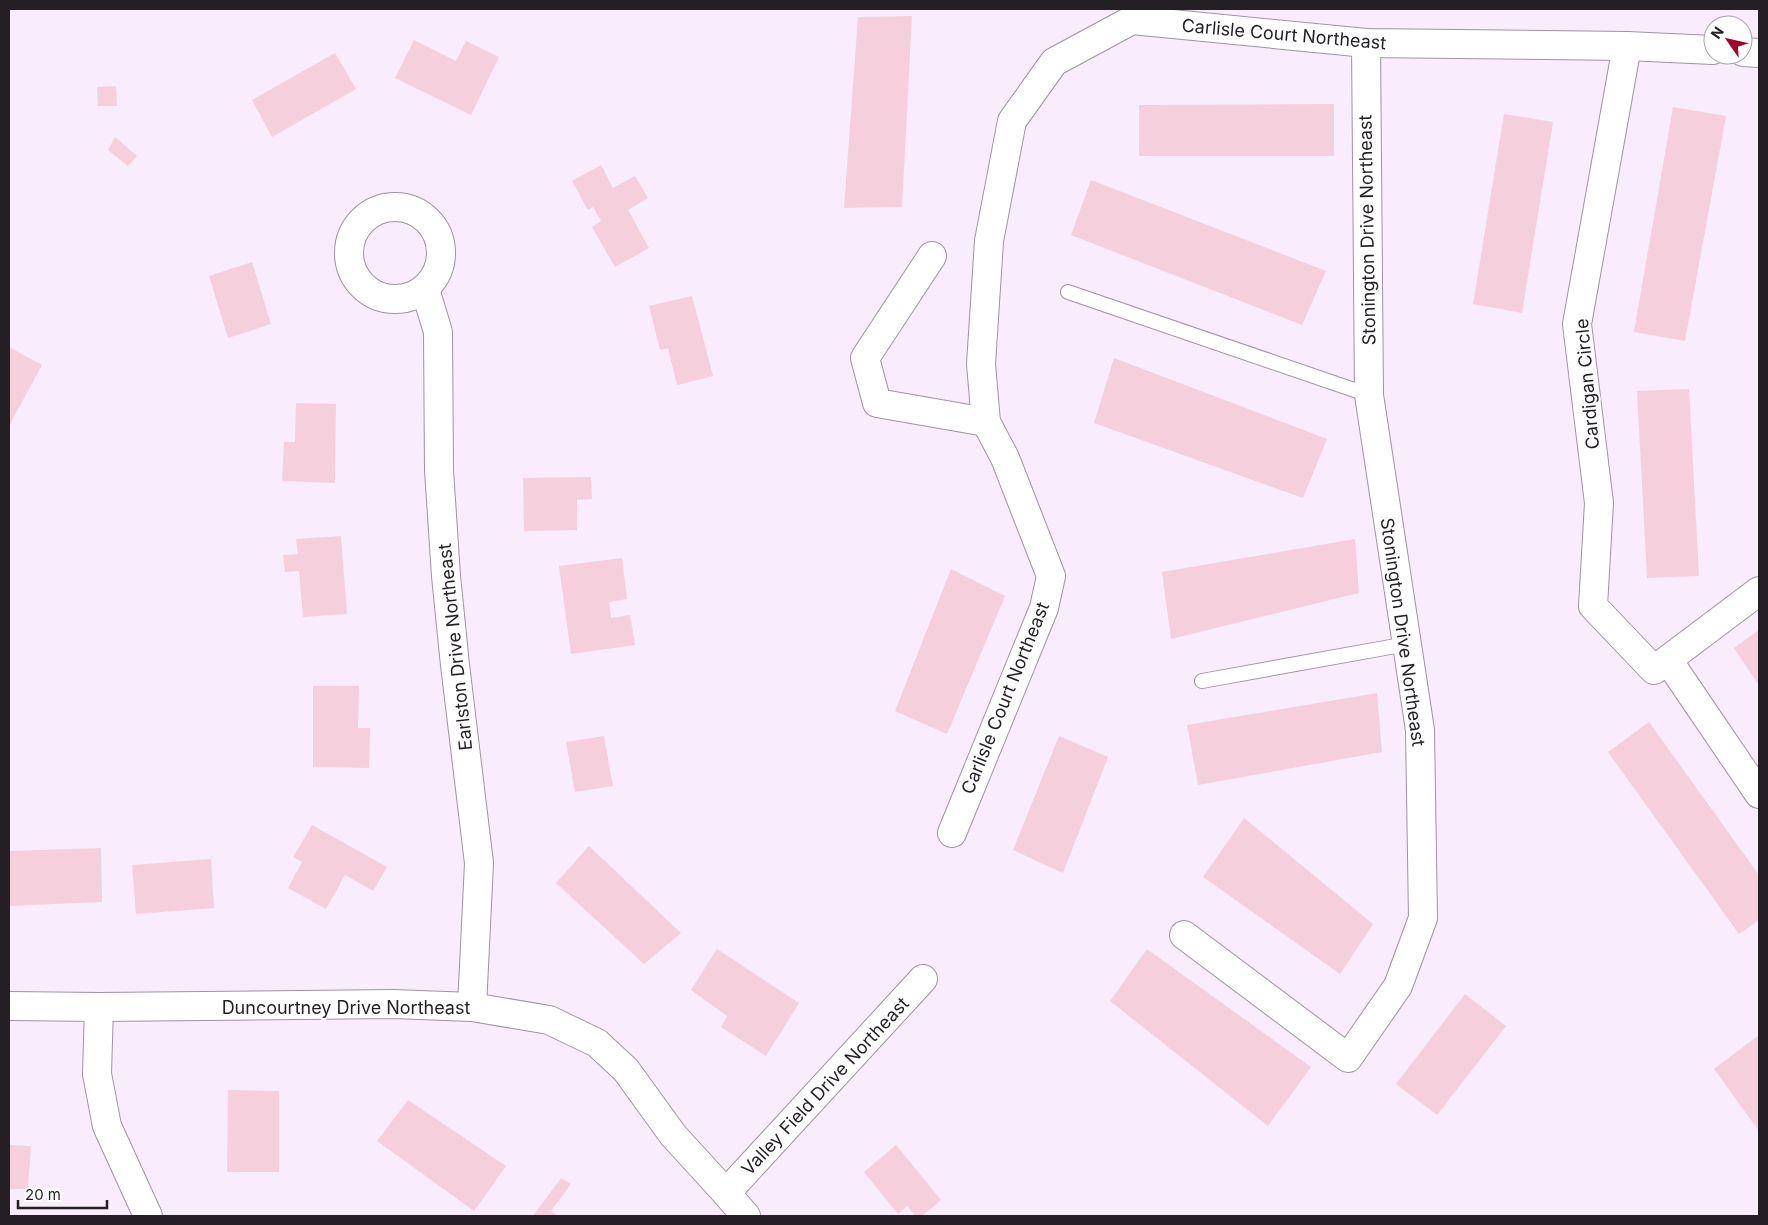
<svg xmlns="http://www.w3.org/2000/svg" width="1768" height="1225" font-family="Inter,sans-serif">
  <rect width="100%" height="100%" fill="#f9ecfd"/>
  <g fill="#f5d0dc">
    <path d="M 912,16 L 902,207 L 844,208 L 858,17 Z"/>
    <path d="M 414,40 L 456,61 L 466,41 L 499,57 L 471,115 L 395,78 Z"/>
    <path d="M 335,53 L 356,89 L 272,137 L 252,100 Z"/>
    <path d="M 116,86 L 117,106 L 98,106 L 97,87 Z"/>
    <path d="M 1334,104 L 1334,156 L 1139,156 L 1139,105 Z"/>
    <path d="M 1673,107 L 1726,116 L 1685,341 L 1634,332 Z"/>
    <path d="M 1504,114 L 1553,122 L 1522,313 L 1473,304 Z"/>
    <path d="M 115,137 L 137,156 L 128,166 L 108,150 Z"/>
    <path d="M 601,165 L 613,188 L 635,176 L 648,198 L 628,210 L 649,248 L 615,267 L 592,227 L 601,221 L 593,207 L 588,210 L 572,181 Z"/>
    <path d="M 1091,180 L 1326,271 L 1302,325 L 1071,235 Z"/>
    <path d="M 252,262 L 271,324 L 228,338 L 209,276 Z"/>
    <path d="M 692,296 L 713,376 L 677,385 L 668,348 L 660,350 L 649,306 Z"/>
    <path d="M 9,347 L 42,365 L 9,426 Z"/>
    <path d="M 1114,358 L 1327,439 L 1303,498 L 1094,423 Z"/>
    <path d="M 1689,389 L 1699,576 L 1647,578 L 1637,391 Z"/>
    <path d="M 296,403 L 336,404 L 335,483 L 282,481 L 284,442 L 295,442 Z"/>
    <path d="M 591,477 L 592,499 L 577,500 L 577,530 L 524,531 L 523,478 Z"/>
    <path d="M 341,536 L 347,614 L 303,617 L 299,571 L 285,572 L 283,555 L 298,554 L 296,539 Z"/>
    <path d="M 1355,539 L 1359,593 L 1171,639 L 1162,572 Z"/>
    <path d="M 622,558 L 627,599 L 609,602 L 611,618 L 630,615 L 635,645 L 571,654 L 559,566 Z"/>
    <path d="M 951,569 L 1005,596 L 947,734 L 895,711 Z"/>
    <path d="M 1759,630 L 1759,685 L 1734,648 Z"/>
    <path d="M 313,686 L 359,686 L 358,728 L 370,728 L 369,768 L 313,767 Z"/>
    <path d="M 1377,693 L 1382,752 L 1198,785 L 1187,725 Z"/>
    <path d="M 1649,722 L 1759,875 L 1759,920 L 1739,934 L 1608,752 Z"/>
    <path d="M 604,736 L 613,786 L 575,792 L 566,742 Z"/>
    <path d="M 1059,736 L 1108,757 L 1063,873 L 1013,850 Z"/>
    <path d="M 1244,818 L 1373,924 L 1340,974 L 1203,877 Z"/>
    <path d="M 312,825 L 387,867 L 373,891 L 345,875 L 326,909 L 288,888 L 302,862 L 293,857 Z"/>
    <path d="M 589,846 L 681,933 L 644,964 L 556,883 Z"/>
    <path d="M 101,848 L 102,902 L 9,906 L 9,851 Z"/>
    <path d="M 211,859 L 214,908 L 136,914 L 132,865 Z"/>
    <path d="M 717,949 L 799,1003 L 766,1056 L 721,1027 L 727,1016 L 691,990 Z"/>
    <path d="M 1147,949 L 1311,1067 L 1268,1126 L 1110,1001 Z"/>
    <path d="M 1465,994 L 1506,1026 L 1437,1115 L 1396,1084 Z"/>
    <path d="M 1759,1035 L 1759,1131 L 1714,1069 Z"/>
    <path d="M 228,1090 L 279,1091 L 279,1172 L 227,1172 Z"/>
    <path d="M 408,1100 L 506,1166 L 474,1211 L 377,1141 Z"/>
    <path d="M 9,1145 L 31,1146 L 28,1189 L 9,1189 Z"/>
    <path d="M 896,1145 L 941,1200 L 922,1216 L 915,1216 L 907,1206 L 898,1214 L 864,1172 Z"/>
    <path d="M 561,1178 L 571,1184 L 551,1211 L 558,1216 L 533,1216 Z"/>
  </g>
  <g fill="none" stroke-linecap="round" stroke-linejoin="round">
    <g stroke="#9f93a3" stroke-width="16">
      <g id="lane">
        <path d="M 1068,292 L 1369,395"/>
        <path d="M 1202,681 L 1407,644"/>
      </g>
    </g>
    <g stroke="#9f93a3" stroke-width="30">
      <g id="street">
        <path d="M 1627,46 L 1577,324 L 1599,503 L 1593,606 L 1654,670 L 1759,591"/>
        <path d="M 1743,52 L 1759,53"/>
        <circle cx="395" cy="253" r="46"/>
        <path d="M 932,256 L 865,358 L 877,403 L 986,422"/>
        <path d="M 425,289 L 438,332 L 439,470 L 446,576 L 455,665 L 479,863 L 472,1007"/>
        <path d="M 1668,660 L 1759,794"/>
        <path d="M 952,833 L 1044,608 L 1051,576 L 1005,458 L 986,422 L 981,364 L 989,241 L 1012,121 L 1054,62 L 1132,20 L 1366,43 L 1627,46 L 1713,50"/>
        <path d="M 1184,935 L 1348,1058 L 1398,986 L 1423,918 L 1420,730 L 1369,395 L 1366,43"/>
        <path d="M 9,1006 L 99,1007 L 393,1004 L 472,1007 L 549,1020 L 597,1043 L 626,1070 L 673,1135 L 726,1193 L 746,1216"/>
        <path d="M 99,1007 L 97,1074 L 107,1126 L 148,1216"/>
        <path d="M 726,1193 L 923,979"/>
      </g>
    </g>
    <use href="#lane" stroke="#fff" stroke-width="14"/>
    <use href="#street" stroke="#fff" stroke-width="28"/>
  </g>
  <g text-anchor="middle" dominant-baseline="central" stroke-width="4" stroke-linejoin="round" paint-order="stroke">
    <g font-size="18" fill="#231f25" stroke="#fff">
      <text transform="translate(1284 34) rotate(5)">Carlisle Court Northeast</text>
      <text transform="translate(1367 230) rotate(-91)">Stonington Drive Northeast</text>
      <text transform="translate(1587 384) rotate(-95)">Cardigan Circle</text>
      <text transform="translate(1403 632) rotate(82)">Stonington Drive Northeast</text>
      <text transform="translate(455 647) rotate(-96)">Earlston Drive Northeast</text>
      <text transform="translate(1005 698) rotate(-68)">Carlisle Court Northeast</text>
      <text x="346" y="1007">Duncourtney Drive Northeast</text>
      <text transform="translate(825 1086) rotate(-47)">Valley Field Drive Northeast</text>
    </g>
  </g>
  <rect width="1768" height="1225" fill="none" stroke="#231f25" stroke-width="20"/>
  <g transform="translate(1728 40) rotate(304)"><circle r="24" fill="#ffffff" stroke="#a7a5a8"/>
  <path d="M0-4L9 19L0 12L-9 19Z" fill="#a4062e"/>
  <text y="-8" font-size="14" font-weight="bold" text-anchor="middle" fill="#231f25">N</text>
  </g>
  <path d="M18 1200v8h89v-8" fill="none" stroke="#231f25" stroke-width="2.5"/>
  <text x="25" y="1200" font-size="15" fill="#231f25" stroke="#ffffff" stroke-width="4" paint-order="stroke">20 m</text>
</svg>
